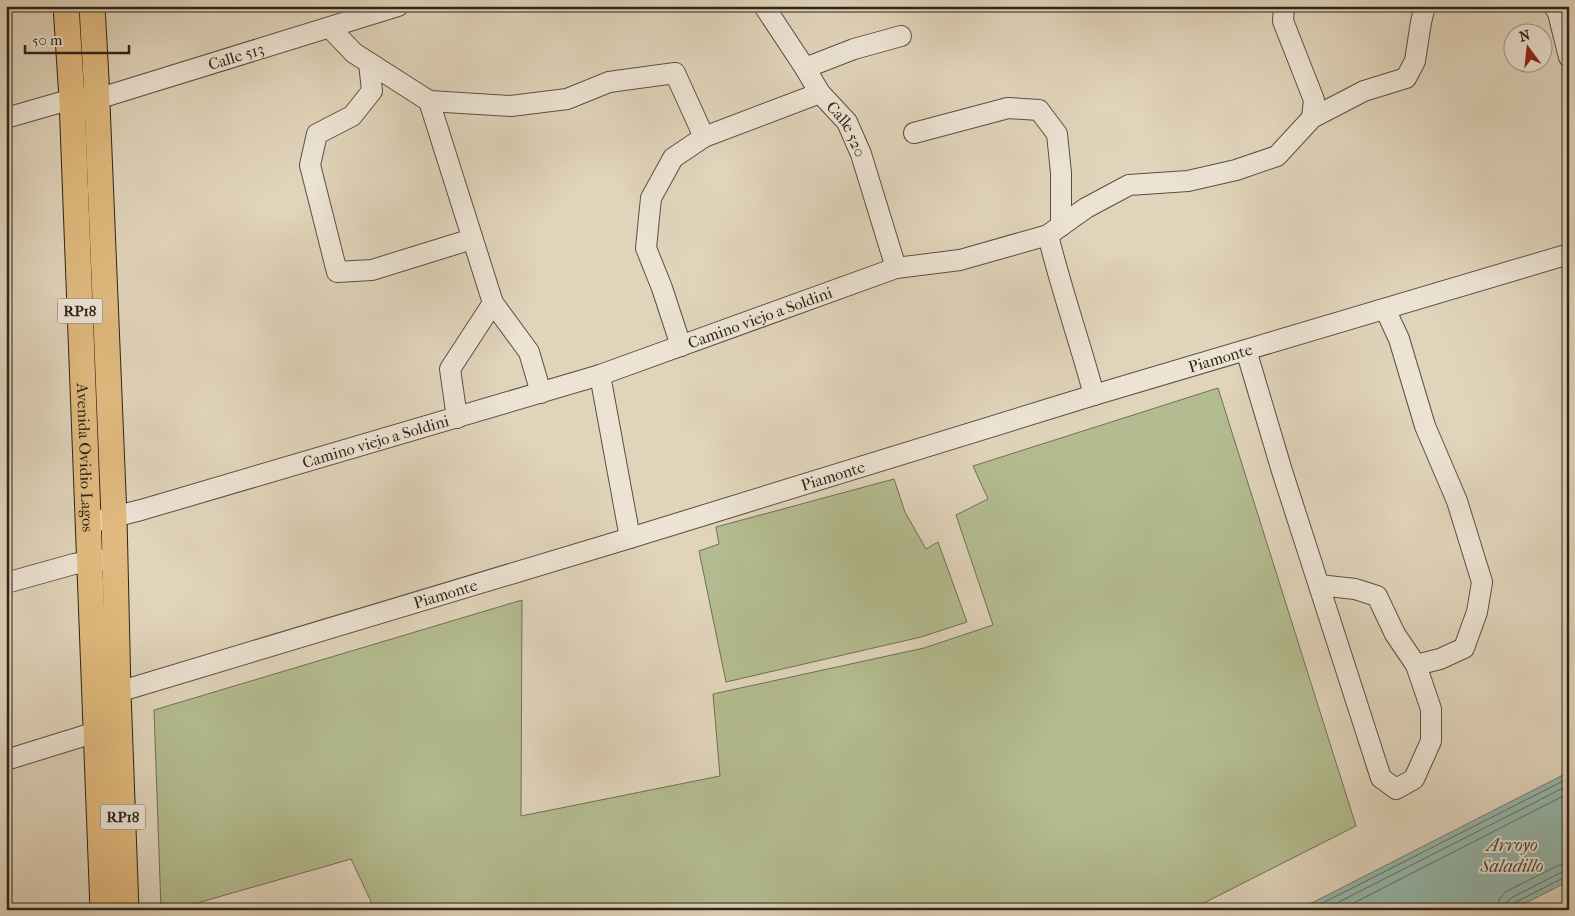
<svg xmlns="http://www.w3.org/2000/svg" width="1575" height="916" font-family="'IM FELL French Canon',serif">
  <rect width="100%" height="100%" fill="#e1d4bb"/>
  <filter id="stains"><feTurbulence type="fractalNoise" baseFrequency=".004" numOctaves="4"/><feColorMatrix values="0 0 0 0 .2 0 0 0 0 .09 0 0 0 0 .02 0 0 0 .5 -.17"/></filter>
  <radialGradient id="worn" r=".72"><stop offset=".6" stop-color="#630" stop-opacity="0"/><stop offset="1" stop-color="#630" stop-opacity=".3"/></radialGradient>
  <g fill="#b3bc90" stroke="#707055">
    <path d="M 1218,388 L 1356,826 L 1190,910 L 375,910 L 351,859 L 173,910 L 161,910 L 154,710 L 522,600 L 521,816 L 720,776 L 713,694 L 924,648 L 993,625 L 956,515 L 988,499 L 973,466 Z"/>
    <path d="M 894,479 L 905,512 L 926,549 L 938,542 L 967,622 L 921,637 L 726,682 L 699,551 L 719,544 L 716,527 Z"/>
  </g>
  <path fill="#95b8ad" stroke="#6b7d72" d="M 1569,772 L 1569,881 L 1512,910 L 1298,910 Z"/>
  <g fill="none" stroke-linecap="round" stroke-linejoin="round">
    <g stroke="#606e64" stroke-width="1">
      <path d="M 1309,910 L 1569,778"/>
      <path d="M 1323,910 L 1569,785"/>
      <path d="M 1340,910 L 1569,793"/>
      <path d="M 1497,910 L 1499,900 L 1505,892 L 1559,865 L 1569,863"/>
      <path d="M 1504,910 L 1506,903 L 1511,898 L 1562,872 L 1569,871"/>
      <path d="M 1511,910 L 1514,903 L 1565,877 L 1569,877"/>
    </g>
    <g stroke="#595042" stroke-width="22">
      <g id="minor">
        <path id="s1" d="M 764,6 L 805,68 L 820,93 L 847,122 L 861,154 L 896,268"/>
        <path d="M 1284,6 L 1283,21 L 1314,100 L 1312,118"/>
        <path d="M 1554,6 L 1558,13 L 1569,57"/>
        <path d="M 330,28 L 354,53 L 429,101 L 493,303 L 450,369 L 457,418"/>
        <path d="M 369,63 L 372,91 L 352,116 L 317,134 L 310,165 L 337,272 L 372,270 L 472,239"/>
        <path d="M 805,68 L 854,49 L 901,36"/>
        <path d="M 429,101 L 511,106 L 567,99 L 609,82 L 675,73 L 704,137"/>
        <path id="s2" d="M 6,118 L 72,99 L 97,99 L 398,6"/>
        <path d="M 914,133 L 1008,108 L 1039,110 L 1057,134 L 1061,173 L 1061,226"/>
        <path d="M 1048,235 C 1061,289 1080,342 1094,395"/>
        <path d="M 493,303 L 529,352 L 541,393"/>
        <path d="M 1385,309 L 1399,339 L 1425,426 L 1457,501 L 1482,582 L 1477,612 L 1464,648 L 1440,659 L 1416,665"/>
        <path d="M 681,346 L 662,288 L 646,248 L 651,198 L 673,158 L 704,137 L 820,93"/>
        <path d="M 1246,350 L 1282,471 L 1381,778 L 1396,789 L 1414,779 L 1431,741 L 1431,709 L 1416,665 L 1395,634 L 1377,596 L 1355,589 L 1319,585"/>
        <path d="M 600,375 L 630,538"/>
        <path id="s3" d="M 89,523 L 141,510 L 600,375 L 896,268 L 960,260 L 1048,235 L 1086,208 L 1129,185 L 1188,181 L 1236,170 L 1277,156 L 1312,118 L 1364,91 L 1406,78 L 1415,61 L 1421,22 L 1425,6"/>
        <path d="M 6,583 L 74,564 L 103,560"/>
        <path id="s4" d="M 105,694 L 118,692 L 630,538 L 1094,395 L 1569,254"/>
        <path d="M 6,760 L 109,728"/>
      </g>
    </g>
    <g stroke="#2c241a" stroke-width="27">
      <g id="major">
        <path id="s5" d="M 66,6 L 72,99 L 103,910"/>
        <path d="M 92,6 L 96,79 L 114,517 L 118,692 L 126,910"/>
      </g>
    </g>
    <use href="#minor" stroke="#ece3d3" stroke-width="20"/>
    <use href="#major" stroke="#e0ba7e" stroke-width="25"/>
  </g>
  <g text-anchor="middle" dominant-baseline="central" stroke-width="4" stroke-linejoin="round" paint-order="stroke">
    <g fill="#ece3d3" stroke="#665d52" stroke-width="1">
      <rect x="57.5" y="298.5" width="45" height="25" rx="4"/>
      <rect x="100.5" y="804.5" width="45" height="25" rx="4"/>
    </g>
    <g font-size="15" font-weight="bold" fill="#2c241a">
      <text x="80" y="311">RP18</text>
      <text x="123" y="817">RP18</text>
    </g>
    <g font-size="16" fill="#2c241a" stroke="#ece3d3">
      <text stroke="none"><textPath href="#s2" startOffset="239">Calle 513</textPath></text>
      <text stroke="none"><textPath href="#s1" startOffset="149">Calle 520</textPath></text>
      <text stroke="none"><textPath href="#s3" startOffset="702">Camino viejo a Soldini</textPath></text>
      <text stroke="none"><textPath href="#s4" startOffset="1165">Piamonte</textPath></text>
      <text stroke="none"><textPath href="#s3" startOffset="298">Camino viejo a Soldini</textPath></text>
      <text stroke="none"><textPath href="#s5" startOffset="452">Avenida Ovidio Lagos</textPath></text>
      <text stroke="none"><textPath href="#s4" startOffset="760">Piamonte</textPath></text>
      <text stroke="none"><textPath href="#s4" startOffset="355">Piamonte</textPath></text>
    </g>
    <g font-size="18" font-style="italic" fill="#46493f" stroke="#ece3d3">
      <text x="1512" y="845">Arroyo<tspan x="1512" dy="21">Saladillo</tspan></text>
    </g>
  </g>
  <rect width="1575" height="916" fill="none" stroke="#e1d4bb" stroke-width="25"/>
  <rect x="8" y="8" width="1560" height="901" fill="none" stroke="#2c241a" stroke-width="2.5"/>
  <rect x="12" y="12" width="1550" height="891" fill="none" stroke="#2c241a"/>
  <g transform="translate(1528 48) rotate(345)"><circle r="24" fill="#ece3d3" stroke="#9f9789"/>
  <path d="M0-4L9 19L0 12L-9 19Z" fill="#8f2418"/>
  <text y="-8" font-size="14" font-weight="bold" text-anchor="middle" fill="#2c241a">N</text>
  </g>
  <path d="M25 45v8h104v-8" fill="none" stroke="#2c241a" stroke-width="2.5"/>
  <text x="32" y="45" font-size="15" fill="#2c241a" stroke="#ece3d3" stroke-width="4" paint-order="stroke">50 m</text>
  <rect width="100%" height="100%" filter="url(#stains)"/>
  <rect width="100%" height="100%" fill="url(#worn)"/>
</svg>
